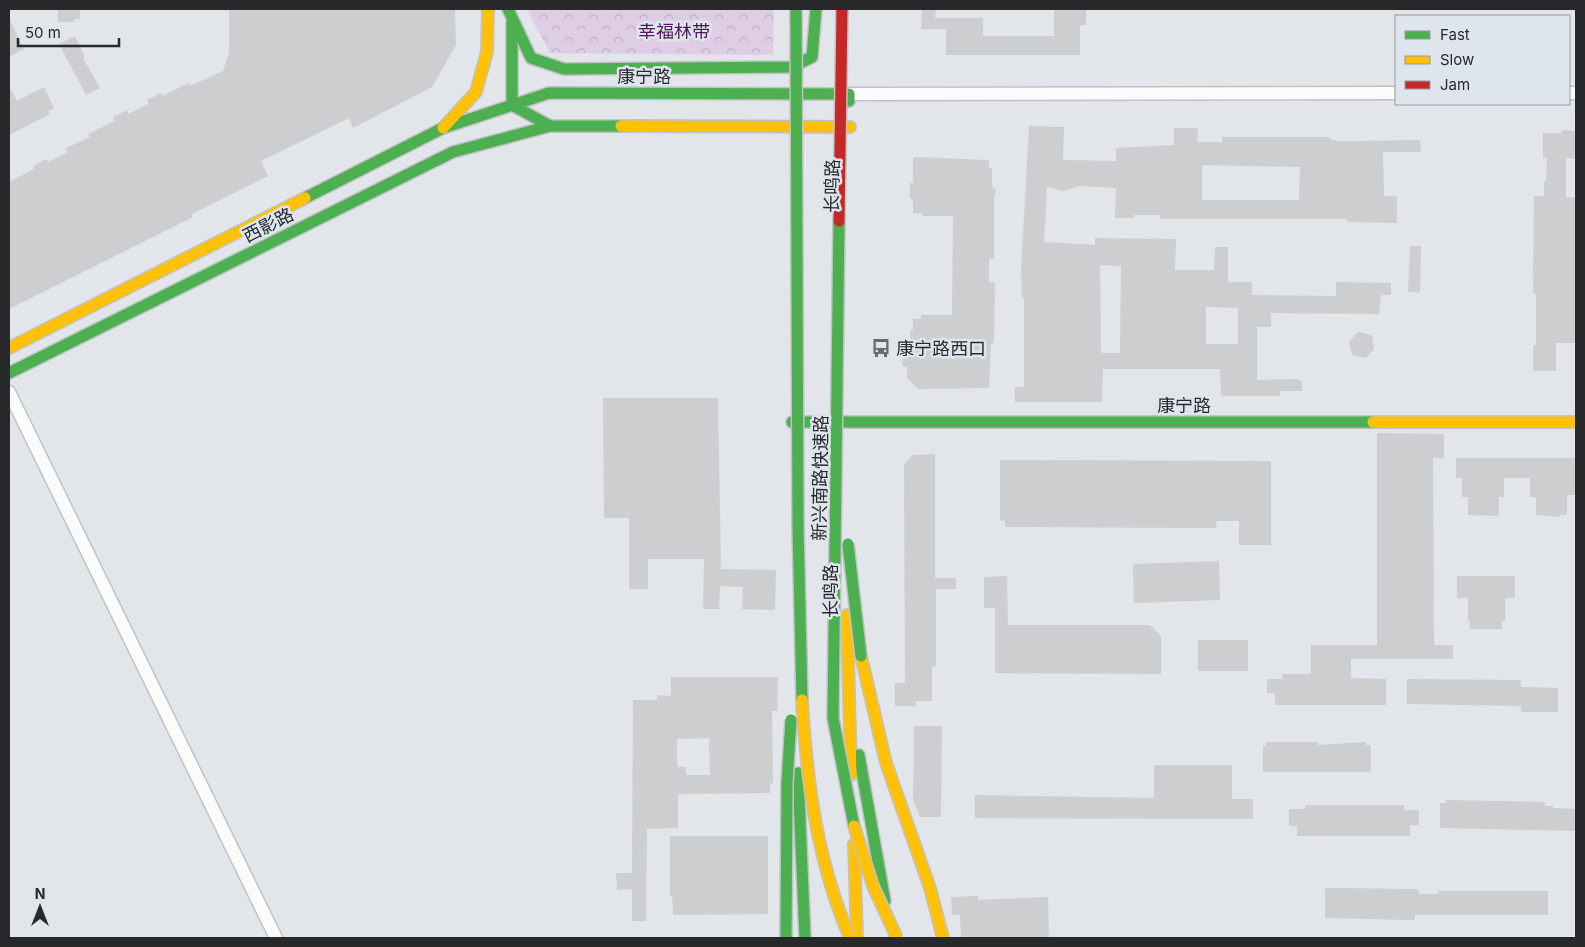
<svg xmlns="http://www.w3.org/2000/svg" width="1585" height="947" font-family="Inter,'Noto Sans SC',sans-serif">
  <defs>
    <pattern id="park-crowns" width="20" height="18" patternUnits="userSpaceOnUse" patternTransform="scale(1.25)"><rect width="20" height="18" fill="#decde5"/><path d="M2 6a3 3 0 1 1 6 0M12 15a3 3 0 1 1 6 0" fill="none" stroke="#beb0c5"/></pattern>
  </defs>
  <rect width="100%" height="100%" fill="#e2e5e9"/>
  <path fill="url(#park-crowns)" d="M 529,9 L 774,9 L 773,55 L 550,53 L 529,14 Z"/>
  <g fill="#ccced0" fill-rule="evenodd">
    <path d="M 58,9 L 80,9 L 80,19 L 74,19 L 74,22 L 58,22 Z"/>
    <path d="M 229,9 L 455,9 L 456,45 L 432,87 L 353,128 L 349,118 L 261,161 L 268,176 L 192,214 L 193,217 L 9,309 L 9,182 L 34,169 L 33,166 L 46,159 L 48,162 L 68,152 L 66,148 L 90,137 L 88,134 L 115,121 L 113,117 L 127,110 L 128,114 L 149,104 L 147,100 L 161,93 L 162,96 L 189,83 L 190,86 L 223,71 L 229,53 Z"/>
    <path d="M 922,9 L 936,9 L 935,18 L 983,18 L 983,36 L 1054,36 L 1054,9 L 1086,9 L 1086,25 L 1080,25 L 1080,55 L 946,55 L 946,29 L 921,29 Z"/>
    <path d="M 9,19 L 24,49 L 9,57 Z"/>
    <path d="M 75,36 L 85,57 L 83,58 L 100,88 L 86,95 L 59,44 Z"/>
    <path d="M 9,86 L 17,101 L 44,87 L 54,108 L 48,111 L 50,114 L 9,135 Z"/>
    <path d="M 1029,126 L 1064,127 L 1063,160 L 1116,161 L 1116,148 L 1174,145 L 1174,128 L 1198,128 L 1197,142 L 1222,142 L 1222,137 L 1329,137 L 1329,139 L 1338,141 L 1356,141 L 1420,140 L 1421,152 L 1383,152 L 1384,196 L 1397,196 L 1397,223 L 1347,222 L 1347,219 L 1160,219 L 1160,215 L 1134,215 L 1134,218 L 1115,218 L 1116,188 L 1080,186 L 1063,191 L 1047,187 L 1044,242 L 1095,245 L 1095,238 L 1176,239 L 1175,270 L 1214,270 L 1215,247 L 1228,247 L 1228,282 L 1252,282 L 1252,295 L 1336,296 L 1336,282 L 1391,283 L 1391,295 L 1381,295 L 1379,314 L 1271,313 L 1271,327 L 1257,327 L 1257,380 L 1296,379 L 1302,381 L 1302,391 L 1280,391 L 1280,396 L 1221,396 L 1220,369 L 1103,369 L 1102,402 L 1015,402 L 1015,387 L 1024,387 L 1024,298 L 1022,298 L 1021,271 ZM 1202,165 L 1300,167 L 1299,200 L 1202,200 ZM 1100,265 L 1121,266 L 1120,353 L 1101,353 ZM 1206,307 L 1238,308 L 1238,344 L 1206,344 Z"/>
    <path d="M 1562,130 L 1576,131 L 1576,159 L 1566,158 L 1566,197 L 1576,197 L 1576,343 L 1556,343 L 1556,371 L 1533,371 L 1533,345 L 1536,345 L 1536,294 L 1533,294 L 1534,196 L 1544,196 L 1544,181 L 1546,181 L 1547,158 L 1543,158 L 1543,133 L 1562,133 Z"/>
    <path d="M 913,157 L 989,160 L 989,168 L 992,168 L 992,187 L 996,189 L 994,200 L 994,259 L 989,259 L 989,282 L 995,282 L 994,337 L 993,344 L 991,344 L 989,388 L 918,389 L 907,378 L 907,367 L 902,366 L 903,353 L 910,353 L 910,330 L 913,330 L 913,319 L 921,319 L 921,315 L 952,315 L 953,216 L 922,216 L 922,213 L 913,213 L 913,199 L 910,199 L 910,183 L 913,183 Z"/>
    <path d="M 1410,246 L 1421,246 L 1420,293 L 1408,292 Z"/>
    <path d="M 1358,332 L 1372,335 L 1374,349 L 1366,358 L 1352,355 L 1349,342 Z"/>
    <path d="M 603,398 L 718,398 L 721,569 L 776,570 L 775,610 L 742,609 L 743,587 L 720,586 L 719,609 L 703,609 L 704,559 L 648,559 L 648,589 L 629,589 L 629,518 L 604,518 Z"/>
    <path d="M 1377,433 L 1444,434 L 1444,458 L 1433,458 L 1434,645 L 1453,645 L 1453,659 L 1351,659 L 1351,678 L 1386,679 L 1386,705 L 1275,705 L 1275,693 L 1267,693 L 1267,679 L 1282,679 L 1282,674 L 1311,674 L 1311,645 L 1377,645 Z"/>
    <path d="M 935,454 L 935,578 L 956,578 L 956,589 L 936,589 L 936,666 L 932,667 L 932,701 L 916,701 L 916,706 L 895,706 L 895,683 L 905,683 L 904,464 L 913,455 Z"/>
    <path d="M 1456,458 L 1575,458 L 1575,495 L 1567,495 L 1567,515 L 1560,515 L 1560,517 L 1536,515 L 1536,497 L 1530,497 L 1530,478 L 1504,478 L 1504,497 L 1499,497 L 1499,516 L 1468,515 L 1468,497 L 1462,497 L 1462,478 L 1456,478 Z"/>
    <path d="M 1000,460 L 1271,461 L 1271,545 L 1239,545 L 1239,521 L 1217,521 L 1216,528 L 1005,527 L 1005,521 L 1000,520 Z"/>
    <path d="M 1219,561 L 1220,600 L 1134,603 L 1133,564 Z"/>
    <path d="M 1007,576 L 1008,625 L 1150,625 L 1161,636 L 1161,674 L 995,673 L 995,608 L 984,608 L 984,577 Z"/>
    <path d="M 1457,576 L 1515,576 L 1515,598 L 1505,598 L 1505,621 L 1502,621 L 1502,629 L 1470,629 L 1470,621 L 1468,621 L 1468,598 L 1457,598 Z"/>
    <rect x="1198" y="640" width="50" height="31"/>
    <path d="M 671,677 L 778,677 L 777,711 L 772,711 L 773,783 L 770,783 L 770,793 L 678,794 L 678,828 L 647,829 L 646,921 L 632,921 L 632,889 L 617,890 L 616,873 L 632,873 L 633,700 L 657,700 L 657,695 L 671,696 ZM 709,738 L 710,775 L 686,775 L 686,767 L 677,767 L 677,739 Z"/>
    <path d="M 1407,679 L 1521,680 L 1521,687 L 1558,688 L 1558,712 L 1521,712 L 1521,706 L 1407,704 Z"/>
    <path d="M 914,726 L 942,726 L 941,817 L 920,817 L 913,799 Z"/>
    <path d="M 1266,742 L 1318,742 L 1318,745 L 1366,742 L 1366,745 L 1371,745 L 1371,772 L 1263,772 L 1263,746 L 1266,746 Z"/>
    <path d="M 1154,765 L 1232,765 L 1232,799 L 1253,799 L 1253,819 L 975,818 L 975,795 L 1154,798 Z"/>
    <path d="M 1446,800 L 1545,802 L 1545,806 L 1553,806 L 1553,808 L 1576,809 L 1576,831 L 1440,828 L 1440,803 L 1446,803 Z"/>
    <path d="M 1305,805 L 1404,805 L 1404,810 L 1419,810 L 1419,825 L 1410,825 L 1410,836 L 1297,836 L 1297,826 L 1289,826 L 1289,809 L 1305,809 Z"/>
    <path d="M 670,836 L 768,836 L 768,914 L 673,915 L 672,896 L 670,896 Z"/>
    <path d="M 1325,888 L 1416,889 L 1419,890 L 1419,894 L 1438,894 L 1438,891 L 1548,891 L 1548,915 L 1415,915 L 1415,920 L 1325,918 Z"/>
    <path d="M 978,896 L 978,900 L 1048,897 L 1049,938 L 961,938 L 960,915 L 952,915 L 951,897 Z"/>
  </g>
  <g fill="none" stroke-linecap="round" stroke-linejoin="round">
    <g stroke="#c0c2c5" stroke-width="15">
      <g id="street">
        <path d="M 1569,93 L 1576,93"/>
        <path d="M 849,94 L 1396,93"/>
        <path d="M 9,392 L 276,938"/>
      </g>
    </g>
    <g stroke="#c0c2c5" stroke-width="14">
      <g id="fast">
        <path d="M 508,9 L 531,58 L 564,69 L 792,67 L 812,57 L 816,9"/>
        <path d="M 512,22 L 512,105 L 550,126"/>
        <path d="M 305,198 L 443,128 L 549,93 L 849,94 L 849,101"/>
        <path d="M 9,373 L 453,152 L 550,126 L 621,126"/>
        <path d="M 792,422 L 1373,422"/>
        <path d="M 859,755 L 885,901"/>
        <path d="M 798,773 L 805,938"/>
      </g>
    </g>
    <g stroke="#c0c2c5" stroke-width="14">
      <g id="slow">
        <path d="M 621,126 L 850,127"/>
        <path d="M 443,128 L 476,92 L 487,52 L 488,9"/>
        <path d="M 9,348 L 305,198"/>
        <path d="M 1373,422 L 1576,422"/>
        <path d="M 847,615 L 851,775"/>
        <path d="M 861,656 L 886,763 L 930,888 L 943,938"/>
        <path d="M 854,844 L 857,938"/>
      </g>
    </g>
    <use href="#street" stroke="#fbfbfc" stroke-width="12"/>
    <use href="#fast" stroke="#4caf50" stroke-width="11"/>
    <use href="#slow" stroke="#ffc107" stroke-width="11"/>
    <g stroke="#c0c2c5" stroke-width="14" stroke-linecap="butt">
      <g id="fast-bridge">
        <path d="M 796,9 L 798,526 L 802,700"/>
        <path d="M 839,221 L 833,718 L 854,826"/>
        <path d="M 848,544 L 861,656"/>
        <path d="M 786,938 L 787,783 L 791,720"/>
      </g>
    </g>
    <g stroke="#c0c2c5" stroke-width="14" stroke-linecap="butt">
      <g id="slow-bridge">
        <path d="M 802,700 C 807,783 817,861 850,938"/>
        <path d="M 854,826 L 873,886 L 897,938"/>
      </g>
    </g>
    <g stroke="#c0c2c5" stroke-width="14" stroke-linecap="butt">
      <path id="jam-bridge" d="M 839,221 L 842,9"/>
    </g>
    <use href="#fast-bridge" stroke="#4caf50" stroke-width="11"/>
    <use href="#slow-bridge" stroke="#ffc107" stroke-width="11"/>
    <use href="#jam-bridge" stroke="#c62828" stroke-width="11"/>
  </g>
  <defs>
    <g id="bus-bare" transform="scale(1.5)"><path d="M-5-6H5V4H4V6H2V4H-2V6H-4V4H-5ZM-3.5-4V0h7V-4ZM-3.5 1.2v1.5H-2V1.2ZM2 1.2v1.5H3.5V1.2Z" fill="#686b6e" stroke="#dfe5ec" stroke-width="2.5" paint-order="stroke"/></g>
  </defs>
  <g fill-rule="evenodd">
    <use href="#bus-bare" x="881" y="348"/>
  </g>
  <g text-anchor="middle" dominant-baseline="central" stroke-width="5" stroke-linejoin="round" paint-order="stroke">
    <g font-size="18" fill="#51165c" stroke="#dfe5ec">
      <text x="674" y="31">幸福林带</text>
    </g>
    <g font-size="18" fill="#27292b" stroke="#dfe5ec">
      <text x="644" y="76">康宁路</text>
      <text transform="translate(832 186) rotate(-89)">长鸣路</text>
      <text transform="translate(268 225) rotate(-27)">西影路</text>
      <text x="1184" y="405">康宁路</text>
      <text transform="translate(820 478) rotate(-89)">新兴南路快速路</text>
      <text transform="translate(830 591) rotate(-90)">长鸣路</text>
    </g>
    <g font-size="18" fill="#27292b" stroke="#dfe5ec" text-anchor="start">
      <text x="896" y="348">康宁路西口</text>
    </g>
  </g>
  <rect width="1585" height="947" fill="none" stroke="#27292b" stroke-width="20"/>
  <rect x="1395" y="15" width="175" height="90" fill="#dfe5ec" stroke="#959a9f"/>
  <rect x="1405" y="31" width="25" height="8" fill="#4caf50" stroke="#959a9f"/>
  <text x="1440" y="40" font-size="15" fill="#27292b">Fast</text>
  <rect x="1405" y="56" width="25" height="8" fill="#ffc107" stroke="#959a9f"/>
  <text x="1440" y="65" font-size="15" fill="#27292b">Slow</text>
  <rect x="1405" y="81" width="25" height="8" fill="#c62828" stroke="#959a9f"/>
  <text x="1440" y="90" font-size="15" fill="#27292b">Jam</text>
  <g transform="translate(40 907)" stroke="#dfe5ec" stroke-width="4" paint-order="stroke">
  <path d="M0-4L9 19L0 12L-9 19Z" fill="#27292b"/>
  <text y="-8" font-size="14" font-weight="bold" text-anchor="middle" fill="#27292b">N</text>
  </g>
  <path d="M18 38v8h101v-8" fill="none" stroke="#27292b" stroke-width="2.5"/>
  <text x="25" y="38" font-size="15" fill="#27292b" stroke="#dfe5ec" stroke-width="4" paint-order="stroke">50 m</text>
</svg>
